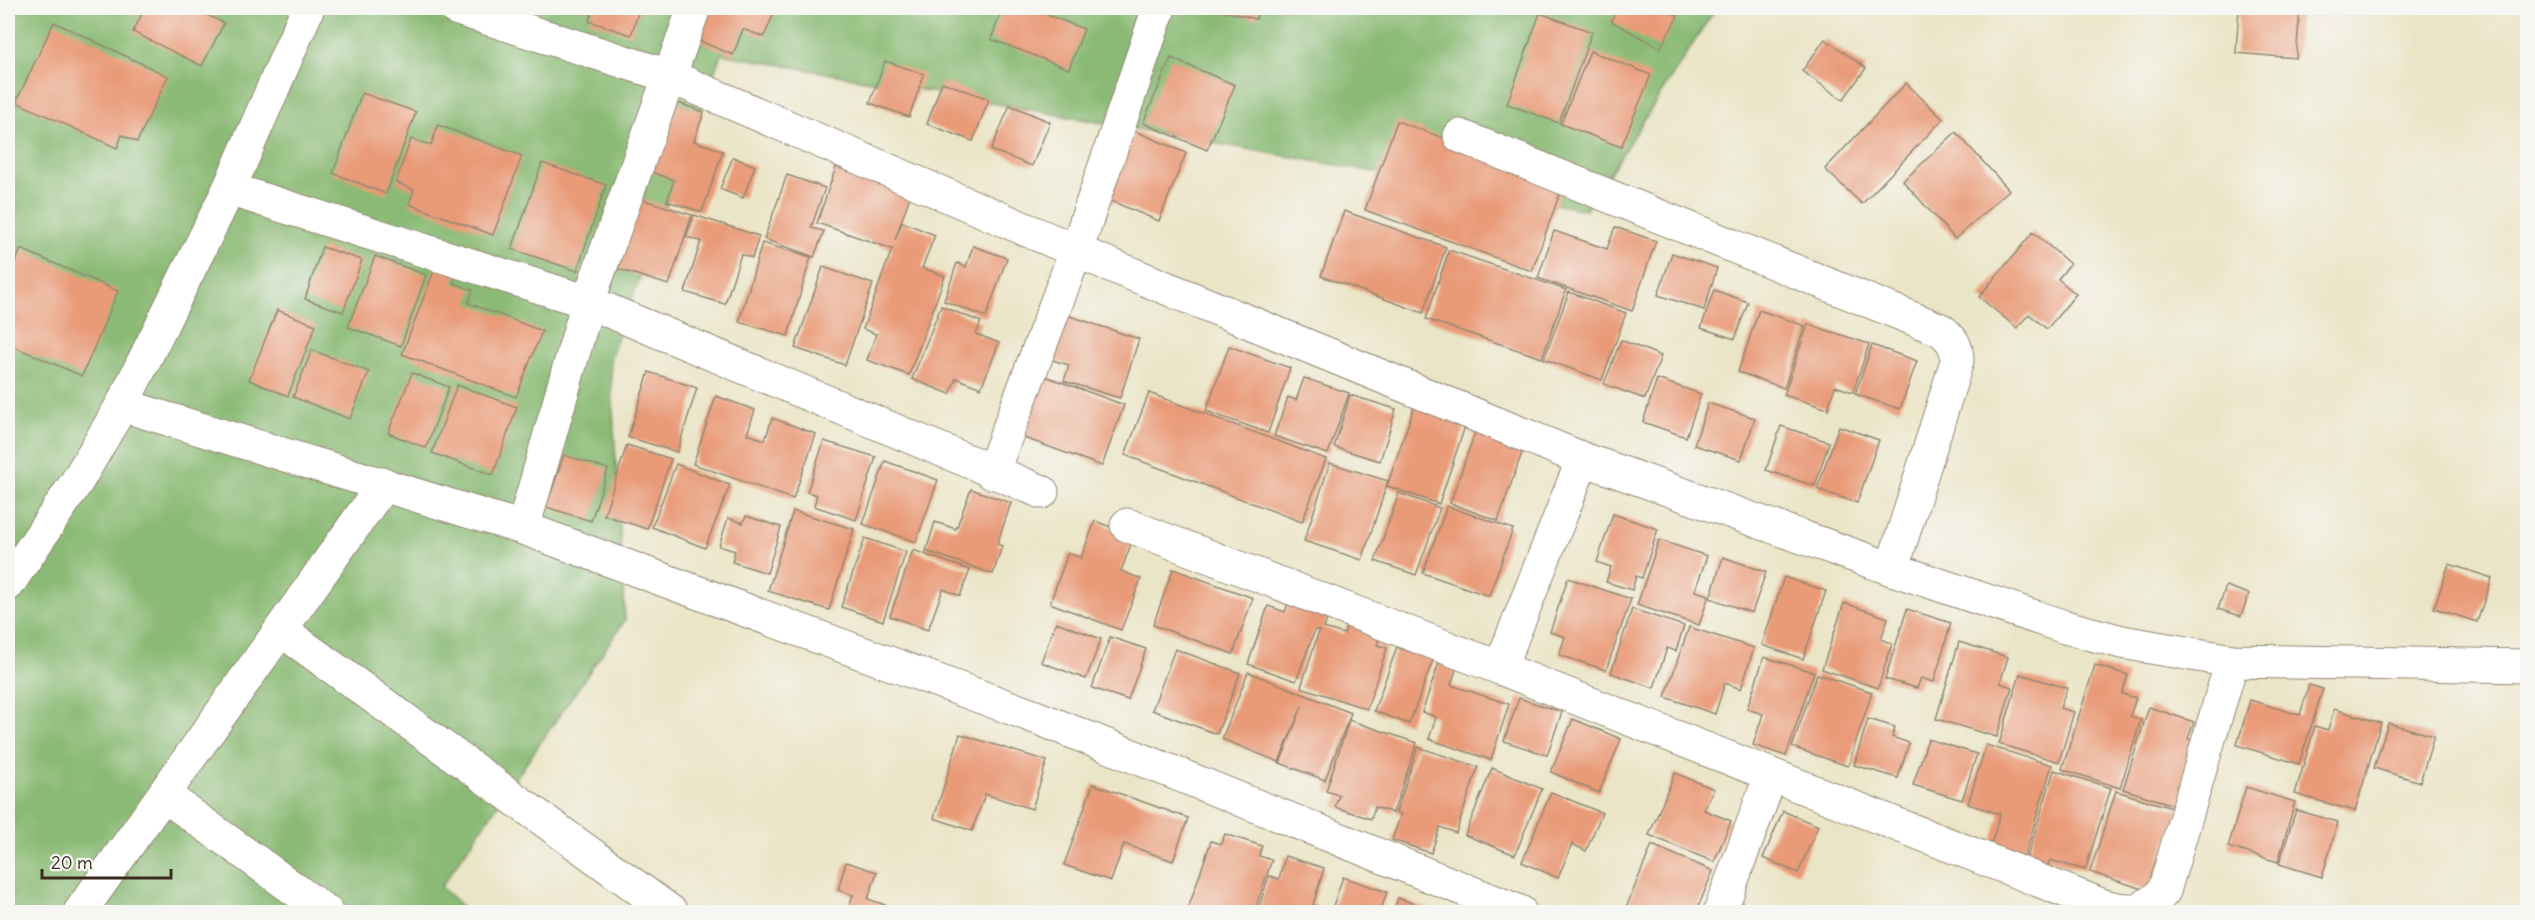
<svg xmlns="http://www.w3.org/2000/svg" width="2535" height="920" font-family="Delius,sans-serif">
  <rect width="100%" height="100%" fill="#f6f6f2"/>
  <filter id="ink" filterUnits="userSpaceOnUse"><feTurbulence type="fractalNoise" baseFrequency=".0167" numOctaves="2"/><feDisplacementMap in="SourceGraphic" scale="12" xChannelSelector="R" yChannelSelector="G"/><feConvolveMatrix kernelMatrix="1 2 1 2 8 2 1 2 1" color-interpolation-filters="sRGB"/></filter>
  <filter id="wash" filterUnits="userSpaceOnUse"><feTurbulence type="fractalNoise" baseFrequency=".008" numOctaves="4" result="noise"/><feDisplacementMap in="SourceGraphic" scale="24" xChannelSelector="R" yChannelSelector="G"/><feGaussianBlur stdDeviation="1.35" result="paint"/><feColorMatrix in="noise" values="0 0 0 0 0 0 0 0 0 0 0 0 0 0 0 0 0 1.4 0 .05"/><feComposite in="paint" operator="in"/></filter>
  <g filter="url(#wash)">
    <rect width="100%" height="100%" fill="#ebe5c7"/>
    <path fill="#8aba74" stroke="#627249" stroke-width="1.5" d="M 8,8 L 1716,8 L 1586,210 L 721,54 L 610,359 L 625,620 L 441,887 L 468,912 L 8,912 Z"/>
    <g id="blocks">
      <g fill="#e99a77">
        <path d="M 145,8 L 198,8 L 197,10 L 224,23 L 202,66 L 133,32 Z"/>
        <path d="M 594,8 L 640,8 L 631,35 L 589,21 Z"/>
        <path d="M 707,8 L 776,8 L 764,37 L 743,29 L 733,55 L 695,39 Z"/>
        <path d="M 1003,8 L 1029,8 L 1084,29 L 1069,69 L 991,39 Z"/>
        <path d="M 1212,8 L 1259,8 L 1256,19 Z"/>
        <path d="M 1618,8 L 1663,8 L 1678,16 L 1660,48 L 1611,21 Z"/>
        <path d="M 2239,8 L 2300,8 L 2296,58 L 2236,53 Z"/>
        <path d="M 1540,13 L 1592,32 L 1559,123 L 1507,104 Z"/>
        <path d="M 54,22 L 168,76 L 137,142 L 122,135 L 117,148 L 16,102 Z"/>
        <path d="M 1825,39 L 1866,68 L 1843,100 L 1802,71 Z"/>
        <path d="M 1590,51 L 1651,75 L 1621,147 L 1561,124 Z"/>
        <path d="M 1171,58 L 1235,85 L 1207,150 L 1143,123 Z"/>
        <path d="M 885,61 L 924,74 L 909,117 L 870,103 Z"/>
        <path d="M 942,82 L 989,99 L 973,141 L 927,124 Z"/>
        <path d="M 1906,83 L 1943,119 L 1862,204 L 1825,169 Z"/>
        <path d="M 362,93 L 416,112 L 386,194 L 333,173 Z"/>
        <path d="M 675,102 L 704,112 L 694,141 L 723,151 L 702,212 L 667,201 L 674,180 L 651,172 Z"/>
        <path d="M 1010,105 L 1050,122 L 1032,166 L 991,150 Z"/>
        <path d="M 1397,121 L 1564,182 L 1532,271 L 1365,210 Z"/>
        <path d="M 438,125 L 522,156 L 493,235 L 409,204 L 414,190 L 396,182 L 411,139 L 431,145 Z"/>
        <path d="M 1135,131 L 1186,153 L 1159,221 L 1106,199 Z"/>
        <path d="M 1956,132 L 2009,190 L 1955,239 L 1903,181 Z"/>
        <path d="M 733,157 L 755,166 L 743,198 L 720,189 Z"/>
        <path d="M 542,163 L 606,185 L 577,271 L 512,249 Z"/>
        <path d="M 836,167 L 911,193 L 895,240 L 902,222 L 935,235 L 922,268 L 945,276 L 909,375 L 867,360 L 876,334 L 863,329 L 892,249 L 817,223 Z"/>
        <path d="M 787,175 L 825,188 L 811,228 L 824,231 L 814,257 L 764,239 Z"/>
        <path d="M 641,199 L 692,215 L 669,285 L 618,269 Z"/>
        <path d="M 1344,211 L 1446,247 L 1423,313 L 1321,276 Z"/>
        <path d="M 694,215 L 759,236 L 752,258 L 741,254 L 725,304 L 685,292 L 701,241 L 686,237 Z"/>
        <path d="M 1615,227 L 1656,241 L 1632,311 L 1538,278 L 1554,231 L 1607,249 Z"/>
        <path d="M 2033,232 L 2070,264 L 2058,279 L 2076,294 L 2047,329 L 2029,314 L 2017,328 L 1979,297 Z"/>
        <path d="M 762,243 L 811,257 L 788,336 L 739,322 Z"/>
        <path d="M 973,246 L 1007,258 L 986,317 L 944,301 L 957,263 L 966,267 Z"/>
        <path d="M 322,247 L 362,260 L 343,312 L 305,299 Z"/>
        <path d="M 21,249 L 118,291 L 82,376 L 8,344 L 8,280 Z"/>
        <path d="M 1449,250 L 1566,290 L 1542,358 L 1426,319 Z"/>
        <path d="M 1672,253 L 1717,268 L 1704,310 L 1658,295 Z"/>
        <path d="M 375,256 L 426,275 L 401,346 L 348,327 Z"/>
        <path d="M 437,263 L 458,271 L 453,283 L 473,290 L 468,303 L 542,331 L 516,397 L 402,354 Z"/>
        <path d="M 823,267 L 873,284 L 845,365 L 795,348 Z"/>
        <path d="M 1714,290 L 1748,302 L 1735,339 L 1701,328 Z"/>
        <path d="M 1569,292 L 1626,313 L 1602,380 L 1544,359 Z"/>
        <path d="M 941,306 L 981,322 L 976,334 L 999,343 L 981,388 L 956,378 L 950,394 L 912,379 Z"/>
        <path d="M 277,310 L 316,325 L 288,396 L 249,380 Z"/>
        <path d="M 1759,310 L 1805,326 L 1784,388 L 1738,372 Z"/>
        <path d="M 1058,312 L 1139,339 L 1120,398 L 1064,381 L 1069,365 L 1043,357 Z"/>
        <path d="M 1808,324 L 1869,344 L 1853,392 L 1835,386 L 1828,409 L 1784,395 Z"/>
        <path d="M 1621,340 L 1661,356 L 1645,399 L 1604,384 Z"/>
        <path d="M 1872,345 L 1917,361 L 1900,409 L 1855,394 Z"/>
        <path d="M 1229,346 L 1290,368 L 1268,433 L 1206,411 Z"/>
        <path d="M 312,350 L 369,372 L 350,419 L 293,397 Z"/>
        <path d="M 649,372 L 697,388 L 677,452 L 628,437 Z"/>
        <path d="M 412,373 L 449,387 L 426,448 L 388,433 Z"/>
        <path d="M 1042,375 L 1124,405 L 1102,466 L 1019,436 Z"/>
        <path d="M 1304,378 L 1349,393 L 1328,454 L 1274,436 L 1288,397 L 1296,400 Z"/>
        <path d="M 1657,379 L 1701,394 L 1686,437 L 1643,422 Z"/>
        <path d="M 457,385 L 517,407 L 493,475 L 432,453 Z"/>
        <path d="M 1149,393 L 1326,459 L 1302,522 L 1125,455 Z"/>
        <path d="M 1350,395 L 1396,409 L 1380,461 L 1334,447 Z"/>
        <path d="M 1418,395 L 1467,420 L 1439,504 L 1387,486 Z"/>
        <path d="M 716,396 L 755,410 L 747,434 L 765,440 L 772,418 L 816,434 L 793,499 L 693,464 Z"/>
        <path d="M 1708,403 L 1755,418 L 1741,460 L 1694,445 Z"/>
        <path d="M 1781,426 L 1829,442 L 1815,486 L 1766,470 Z"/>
        <path d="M 1839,426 L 1879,440 L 1857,503 L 1817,489 Z"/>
        <path d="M 1477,427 L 1525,444 L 1498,521 L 1450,503 Z"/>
        <path d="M 824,441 L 876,457 L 856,520 L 814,506 L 817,495 L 807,492 Z"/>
        <path d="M 627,445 L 671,459 L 647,529 L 604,515 Z"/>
        <path d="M 564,455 L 608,469 L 591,521 L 546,507 Z"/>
        <path d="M 885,461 L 938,480 L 916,542 L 863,524 Z"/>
        <path d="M 1330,463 L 1388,481 L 1362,560 L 1304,541 Z"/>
        <path d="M 676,464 L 730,485 L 705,548 L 652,527 Z"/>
        <path d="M 971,489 L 1011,503 L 997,544 L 1002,546 L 993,574 L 926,551 L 935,522 L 956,529 Z"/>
        <path d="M 1399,493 L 1440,508 L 1416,575 L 1375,561 Z"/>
        <path d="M 1447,506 L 1513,529 L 1489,596 L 1423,573 Z"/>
        <path d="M 793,511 L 854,529 L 829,610 L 768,591 Z"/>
        <path d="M 1613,514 L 1658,529 L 1642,578 L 1636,576 L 1632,590 L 1606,582 L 1611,567 L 1597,562 Z"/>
        <path d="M 746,516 L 781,527 L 767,573 L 732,562 L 735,551 L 719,546 L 728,518 L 743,523 Z"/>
        <path d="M 1095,521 L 1134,536 L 1121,571 L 1141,579 L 1121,630 L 1050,603 L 1068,553 L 1081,558 Z"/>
        <path d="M 865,538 L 906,552 L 883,621 L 841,607 Z"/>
        <path d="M 1659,540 L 1707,556 L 1695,591 L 1709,595 L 1699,625 L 1637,605 Z"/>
        <path d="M 913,550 L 970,570 L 960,596 L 943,589 L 928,630 L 890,616 Z"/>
        <path d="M 1723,557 L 1766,572 L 1752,613 L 1710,598 Z"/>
        <path d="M 2449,564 L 2492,578 L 2477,622 L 2434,608 Z"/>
        <path d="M 1173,569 L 1253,598 L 1233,654 L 1153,625 Z"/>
        <path d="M 1784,577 L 1826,591 L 1803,659 L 1762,645 Z"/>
        <path d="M 1568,578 L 1631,599 L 1606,670 L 1559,655 L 1565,637 L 1550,632 Z"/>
        <path d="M 2226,586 L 2249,594 L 2241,616 L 2218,609 Z"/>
        <path d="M 1291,594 L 1331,608 L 1324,628 L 1344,634 L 1350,616 L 1383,627 L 1377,645 L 1387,648 L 1367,709 L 1301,687 L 1319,631 L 1315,630 L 1296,681 L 1248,664 L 1268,606 L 1285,612 Z"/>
        <path d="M 1844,603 L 1888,618 L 1881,639 L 1892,644 L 1878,688 L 1822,669 Z"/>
        <path d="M 1632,609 L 1684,626 L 1676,651 L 1667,648 L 1654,688 L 1611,673 Z"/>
        <path d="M 1907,609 L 1951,623 L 1934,682 L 1921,678 L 1917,688 L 1885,679 Z"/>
        <path d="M 1056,622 L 1101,639 L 1086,679 L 1041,662 Z"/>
        <path d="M 1689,627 L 1754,648 L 1741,689 L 1725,683 L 1715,714 L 1665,697 Z"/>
        <path d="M 1110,637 L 1146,649 L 1128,700 L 1092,688 Z"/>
        <path d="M 1959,642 L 2008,657 L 2000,683 L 2012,687 L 1997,737 L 1936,719 Z"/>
        <path d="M 1397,647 L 1433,660 L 1409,724 L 1374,711 Z"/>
        <path d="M 1175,649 L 1240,673 L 1217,734 L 1152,710 Z"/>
        <path d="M 1443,651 L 1460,657 L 1451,685 L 1509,704 L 1491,760 L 1429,739 L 1436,717 L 1422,712 Z"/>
        <path d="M 1764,657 L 1814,672 L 1786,756 L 1753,745 L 1763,714 L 1747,709 Z"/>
        <path d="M 2095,665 L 2128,675 L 2122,694 L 2136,698 L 2130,716 L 2141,720 L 2120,788 L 2062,769 Z"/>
        <path d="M 1248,672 L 1351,713 L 1325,780 L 1280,763 L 1302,706 L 1279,762 L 1222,739 Z"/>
        <path d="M 1817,674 L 1872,692 L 1848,766 L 1792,747 Z"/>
        <path d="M 2020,674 L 2067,688 L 2060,708 L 2074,712 L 2059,762 L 1999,744 Z"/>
        <path d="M 2309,685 L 2323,689 L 2299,764 L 2237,745 L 2250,700 L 2300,715 Z"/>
        <path d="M 1519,698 L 1562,712 L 1547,755 L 1504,741 Z"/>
        <path d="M 2149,707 L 2194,722 L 2188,739 L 2199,743 L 2180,807 L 2123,789 Z"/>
        <path d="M 2334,709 L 2381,723 L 2355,811 L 2295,794 L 2315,726 L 2328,730 Z"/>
        <path d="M 1573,719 L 1621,739 L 1599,793 L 1551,772 Z"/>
        <path d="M 1868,719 L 1895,727 L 1892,737 L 1909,743 L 1898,778 L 1854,765 Z"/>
        <path d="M 1349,720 L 1417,743 L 1393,813 L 1375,807 L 1371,819 L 1335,807 L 1339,795 L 1326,791 Z"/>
        <path d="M 2388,723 L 2434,736 L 2420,782 L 2374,768 Z"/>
        <path d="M 960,734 L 1047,761 L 1032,809 L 985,794 L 972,831 L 934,818 Z"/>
        <path d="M 1928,739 L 1977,754 L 1962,800 L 1913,785 Z"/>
        <path d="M 1986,745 L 2052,765 L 2023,862 L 1989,851 L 2000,814 L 1968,804 Z"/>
        <path d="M 1418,747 L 1478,767 L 1456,833 L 1440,827 L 1431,853 L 1392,840 L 1401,814 L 1396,812 Z"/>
        <path d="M 1492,768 L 1542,789 L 1515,855 L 1465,835 Z"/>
        <path d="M 2054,770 L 2111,788 L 2085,870 L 2050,860 L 2046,870 L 2025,864 Z"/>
        <path d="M 1675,773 L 1714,789 L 1704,810 L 1731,821 L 1714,862 L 1649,835 Z"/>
        <path d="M 1093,784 L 1188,818 L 1173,861 L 1124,844 L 1111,881 L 1064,865 Z"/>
        <path d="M 2246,787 L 2295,802 L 2278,862 L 2228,847 Z"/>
        <path d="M 2116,791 L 2179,810 L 2149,891 L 2090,872 Z"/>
        <path d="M 1551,792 L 1602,813 L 1586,851 L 1572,844 L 1558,878 L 1522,862 Z"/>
        <path d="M 2296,810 L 2338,822 L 2322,877 L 2279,864 Z"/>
        <path d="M 1783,811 L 1818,826 L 1798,873 L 1763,858 Z"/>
        <path d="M 1225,834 L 1262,846 L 1259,856 L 1272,860 L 1254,912 L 1187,912 L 1211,841 L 1221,844 Z"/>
        <path d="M 1652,845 L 1713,871 L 1696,912 L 1632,912 L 1625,910 Z"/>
        <path d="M 1285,856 L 1324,868 L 1313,905 L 1323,908 L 1322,912 L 1257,912 L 1269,876 L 1279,879 Z"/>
        <path d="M 846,862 L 877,872 L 868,899 L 885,905 L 883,912 L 847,912 L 853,895 L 838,890 Z"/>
        <path d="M 1343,877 L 1387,892 L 1380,912 L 1331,912 Z"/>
        <path d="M 1398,898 L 1437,912 L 1393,912 Z"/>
      </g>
    </g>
  </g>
  <g filter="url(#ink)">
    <use href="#blocks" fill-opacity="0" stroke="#938872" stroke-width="1.5"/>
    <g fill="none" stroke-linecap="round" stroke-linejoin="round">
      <g stroke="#938872" stroke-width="35">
        <g id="street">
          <path d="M 455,8 L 669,76 L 1076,251 L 1583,459 L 1892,569 L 2065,627 L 2122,642 L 2232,661 L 2528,666"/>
          <path d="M 1460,136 L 1941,330 C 1953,340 1957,346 1957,361 L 1892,569"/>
          <path d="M 229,189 L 588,302 L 1042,492"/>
          <path d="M 122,405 L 523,528 L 1038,718 L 1520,912"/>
          <path d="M 992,473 L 1076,251 L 1159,8"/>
          <path d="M 1127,525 L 1500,668 L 1583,459"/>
          <path d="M 523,528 L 588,302 L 694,8"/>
          <path d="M 8,584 L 76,483 L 122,405 L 229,189 L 308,8"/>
          <path d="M 281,630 L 671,912"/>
          <path d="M 1500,668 L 2104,906 C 2132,913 2143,913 2164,891 L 2232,661"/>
          <path d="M 164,795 L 326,912"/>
          <path d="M 80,912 L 384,484"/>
          <path d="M 1720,912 L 1771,775"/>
        </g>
      </g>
      <use href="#street" stroke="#fff" stroke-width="33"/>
    </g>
  </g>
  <rect width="2535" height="920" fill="none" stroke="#f6f6f2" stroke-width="30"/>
  <path d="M42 869v9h129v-9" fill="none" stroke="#3b2a1e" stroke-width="3"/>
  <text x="51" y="869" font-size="18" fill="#3b2a1e" stroke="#f6f6f2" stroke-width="4.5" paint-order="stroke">20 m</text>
</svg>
